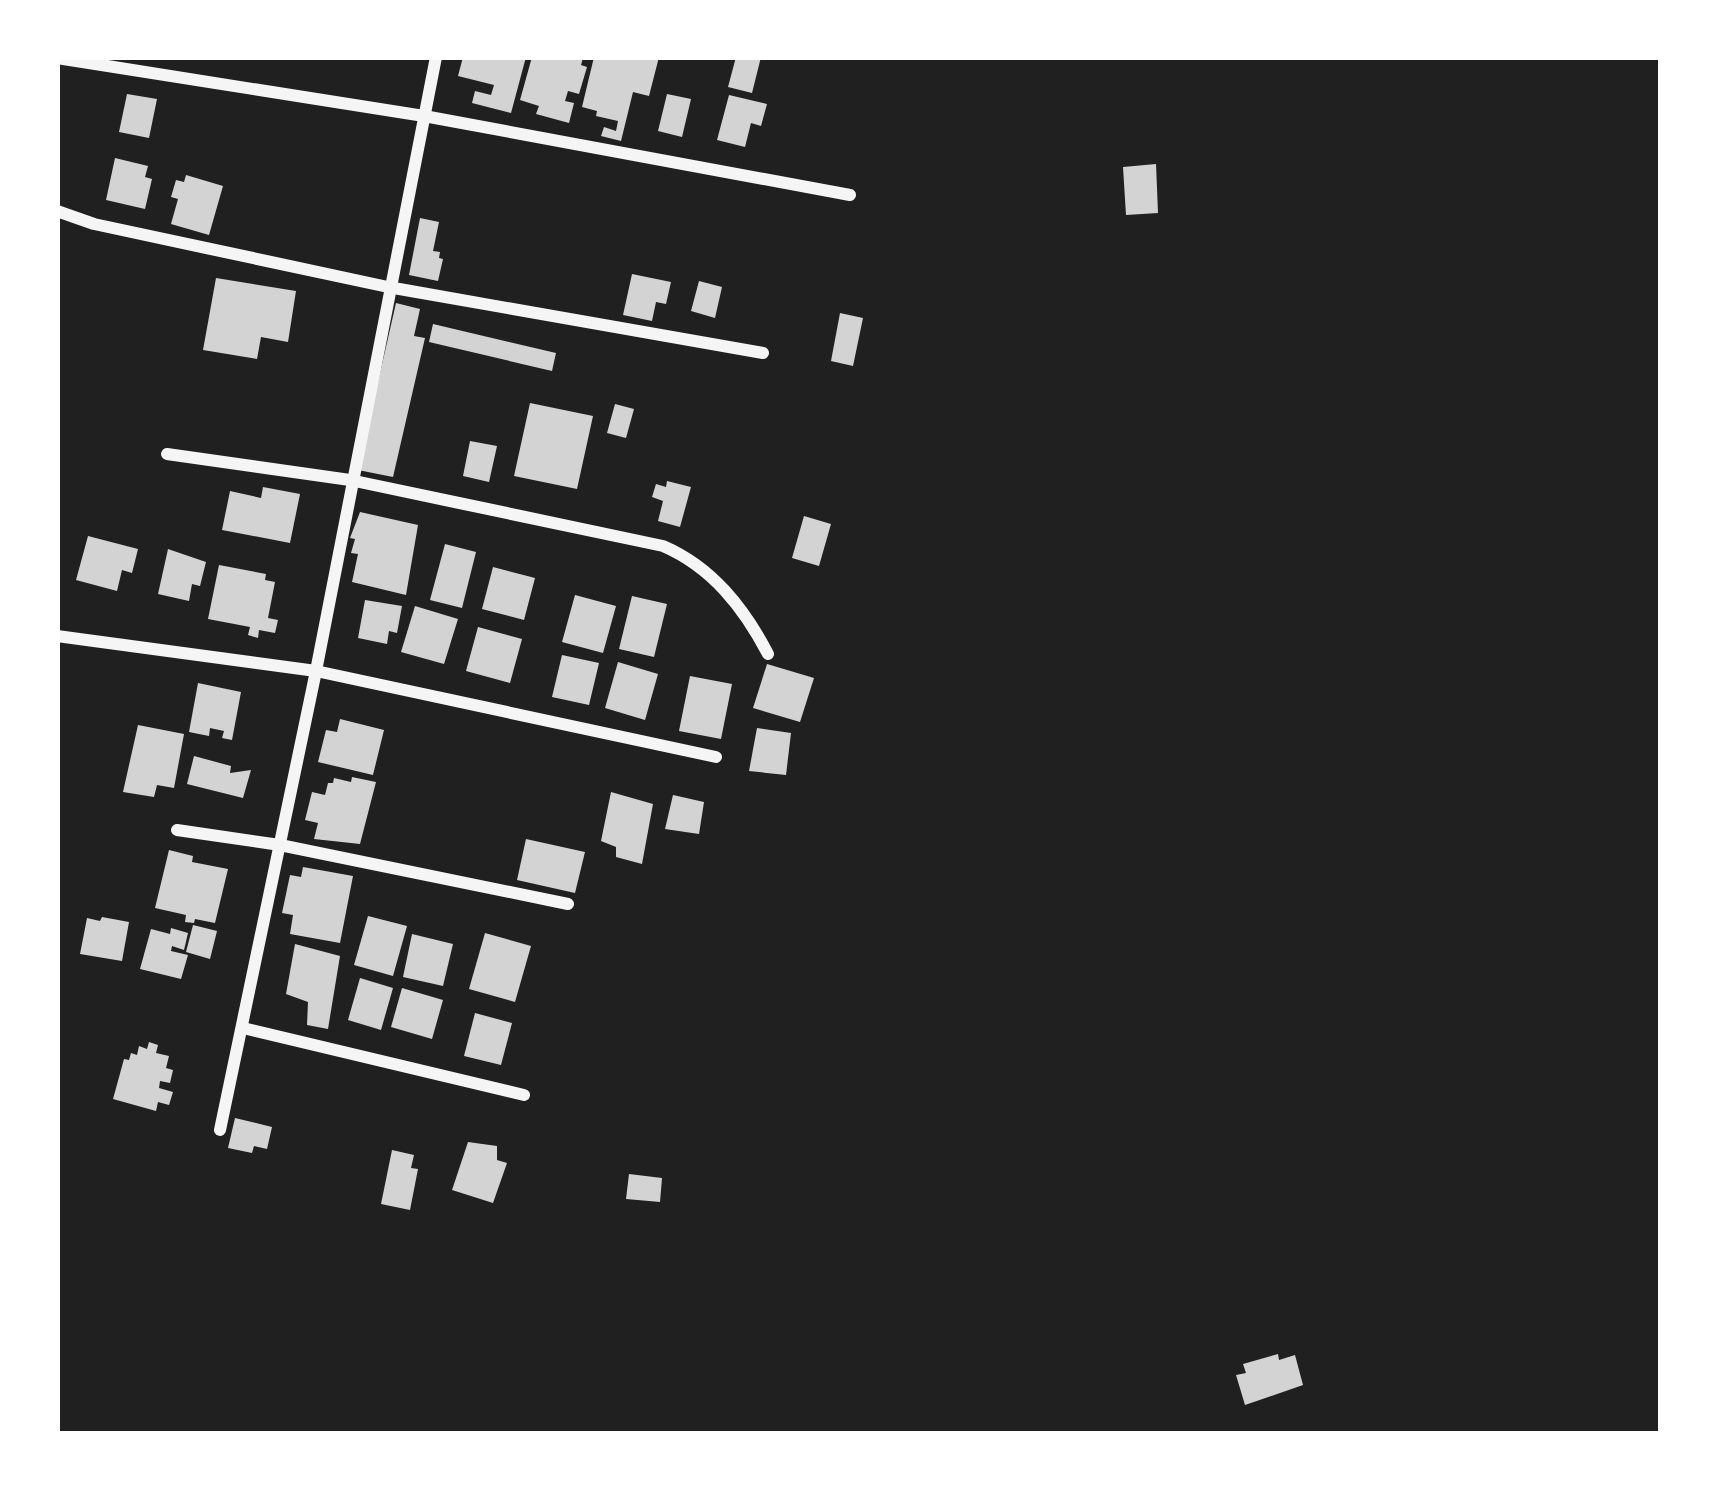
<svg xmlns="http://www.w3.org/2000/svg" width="1718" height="1491" font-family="Poppins,sans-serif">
  <rect width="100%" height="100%" fill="#111"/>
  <rect fill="#202020" x="57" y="57" width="1604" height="1377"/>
  <g fill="#d3d3d3">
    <path d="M 463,57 L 526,57 L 511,113 L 472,103 L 475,91 L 491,95 L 494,85 L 458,76 Z"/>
    <path d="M 532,57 L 583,58 L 581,65 L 587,67 L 579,94 L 568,91 L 565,101 L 574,103 L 569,123 L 536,114 L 539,106 L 520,100 Z"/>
    <path d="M 594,57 L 659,57 L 649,96 L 633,92 L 621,141 L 601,136 L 604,127 L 616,131 L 618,121 L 596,116 L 597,111 L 582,107 Z"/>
    <path d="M 736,57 L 761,57 L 752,93 L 728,87 Z"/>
    <path d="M 127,94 L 157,99 L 149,138 L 119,132 Z"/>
    <path d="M 667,94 L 691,99 L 682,137 L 658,131 Z"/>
    <path d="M 729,95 L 767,104 L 761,126 L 751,123 L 745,147 L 717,140 Z"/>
    <path d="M 115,158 L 148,166 L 145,177 L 152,179 L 145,209 L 106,200 Z"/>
    <path d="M 1156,164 L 1158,213 L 1126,215 L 1123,167 Z"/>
    <path d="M 186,175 L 223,186 L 209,235 L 171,224 L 178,199 L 171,197 L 176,180 L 184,182 Z"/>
    <path d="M 420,218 L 439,222 L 433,251 L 440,252 L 439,258 L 443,259 L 438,281 L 409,275 Z"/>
    <path d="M 632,274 L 671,282 L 666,304 L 656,302 L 652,321 L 623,315 Z"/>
    <path d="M 216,278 L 296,291 L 288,342 L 261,337 L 257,359 L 203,350 Z"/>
    <path d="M 699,281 L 722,287 L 715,318 L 691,311 Z"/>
    <path d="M 396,303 L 420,309 L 414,336 L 425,338 L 393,477 L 358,470 Z"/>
    <path d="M 840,313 L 863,318 L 853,366 L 831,361 Z"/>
    <path d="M 433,324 L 556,353 L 552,371 L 429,342 Z"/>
    <path d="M 530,403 L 593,416 L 577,489 L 514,476 Z"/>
    <path d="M 615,404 L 634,409 L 626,438 L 607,433 Z"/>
    <path d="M 470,441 L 497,446 L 489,482 L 463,476 Z"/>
    <path d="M 667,481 L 691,487 L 680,527 L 658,521 L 663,501 L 652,497 L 656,484 L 666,487 Z"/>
    <path d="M 263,487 L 300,494 L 290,543 L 222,530 L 230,491 L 261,498 Z"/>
    <path d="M 360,512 L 418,525 L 406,595 L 352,582 L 358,554 L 351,553 L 355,539 L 350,538 Z"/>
    <path d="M 804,516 L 831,524 L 819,566 L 792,558 Z"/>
    <path d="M 88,536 L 138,549 L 132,573 L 122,570 L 117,591 L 76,580 Z"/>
    <path d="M 445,544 L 476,552 L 462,608 L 430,600 Z"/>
    <path d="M 168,549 L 206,562 L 200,586 L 192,584 L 189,601 L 158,594 Z"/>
    <path d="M 219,565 L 266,574 L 265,580 L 275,582 L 268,618 L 278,620 L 275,633 L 259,630 L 258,638 L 248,635 L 250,627 L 208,619 Z"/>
    <path d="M 493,567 L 535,578 L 524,620 L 482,609 Z"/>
    <path d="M 575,595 L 616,606 L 603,653 L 562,642 Z"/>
    <path d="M 632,596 L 667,604 L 654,657 L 619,649 Z"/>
    <path d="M 365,600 L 402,606 L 397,633 L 389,631 L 387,644 L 358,638 Z"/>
    <path d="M 415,606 L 458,619 L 444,664 L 401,652 Z"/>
    <path d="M 478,627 L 522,639 L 510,683 L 466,671 Z"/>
    <path d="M 562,655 L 599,663 L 589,705 L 552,697 Z"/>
    <path d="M 618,662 L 658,674 L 645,720 L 605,708 Z"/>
    <path d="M 767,664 L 814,678 L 800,722 L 753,708 Z"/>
    <path d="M 690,676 L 732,684 L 721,739 L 679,731 Z"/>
    <path d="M 198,683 L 241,692 L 232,740 L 222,738 L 224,731 L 210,728 L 209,736 L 189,732 Z"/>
    <path d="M 340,719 L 384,730 L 373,775 L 318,762 L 326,730 L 337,732 Z"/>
    <path d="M 138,725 L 184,734 L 174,788 L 157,785 L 154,797 L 123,792 Z"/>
    <path d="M 757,728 L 791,733 L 786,775 L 749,771 Z"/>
    <path d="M 194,756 L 231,766 L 230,773 L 251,770 L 243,798 L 187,784 Z"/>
    <path d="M 352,777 L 376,782 L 360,844 L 314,839 L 318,823 L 305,820 L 312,792 L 325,795 L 328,783 L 333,783 L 334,778 L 351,782 Z"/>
    <path d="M 611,792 L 653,804 L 642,864 L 616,857 L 616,847 L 601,841 Z"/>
    <path d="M 673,795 L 704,802 L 699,834 L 665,829 Z"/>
    <path d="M 526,839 L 585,852 L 575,893 L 517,880 Z"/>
    <path d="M 169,850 L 193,856 L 192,862 L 228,869 L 215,923 L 195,919 L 194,923 L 185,922 L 186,915 L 155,908 Z"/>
    <path d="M 303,867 L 353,876 L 340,943 L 290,934 L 293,915 L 282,913 L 290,875 L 301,877 Z"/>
    <path d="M 368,916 L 407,926 L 393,976 L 354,965 Z"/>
    <path d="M 102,917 L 129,922 L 122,961 L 80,954 L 87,918 L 100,921 Z"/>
    <path d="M 193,925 L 217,931 L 210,959 L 186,952 Z"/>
    <path d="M 171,928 L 188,933 L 184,950 L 172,946 L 171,951 L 188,955 L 181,979 L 140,969 L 151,929 L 170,934 Z"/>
    <path d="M 485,933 L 531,946 L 515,1002 L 469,989 Z"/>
    <path d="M 412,934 L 453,944 L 443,986 L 403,977 Z"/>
    <path d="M 295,944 L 340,956 L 328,1029 L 307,1025 L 308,1002 L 286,994 Z"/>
    <path d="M 360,978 L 393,988 L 381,1030 L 348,1020 Z"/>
    <path d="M 402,988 L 443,1000 L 432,1039 L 391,1027 Z"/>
    <path d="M 475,1013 L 512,1023 L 501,1065 L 464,1056 Z"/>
    <path d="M 149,1042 L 158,1045 L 156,1053 L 169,1056 L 166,1068 L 173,1070 L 170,1083 L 160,1081 L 159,1088 L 173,1092 L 169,1105 L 158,1102 L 156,1111 L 113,1099 L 124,1059 L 129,1060 L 131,1053 L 137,1055 L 139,1046 L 147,1049 Z"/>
    <path d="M 235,1118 L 272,1127 L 267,1149 L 254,1146 L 252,1153 L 228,1148 Z"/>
    <path d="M 468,1142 L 497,1146 L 497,1160 L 507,1163 L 493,1203 L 452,1190 Z"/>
    <path d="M 392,1150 L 414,1155 L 411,1168 L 418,1169 L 410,1210 L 381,1204 Z"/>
    <path d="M 629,1174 L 662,1178 L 660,1202 L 626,1199 Z"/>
    <path d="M 1278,1354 L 1279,1360 L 1295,1355 L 1303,1385 L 1245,1405 L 1236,1375 L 1246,1373 L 1243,1364 Z"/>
  </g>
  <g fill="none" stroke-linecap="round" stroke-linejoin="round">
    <g stroke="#f5f5f5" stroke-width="12">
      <path d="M 57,58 L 424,116 L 850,195"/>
      <path d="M 57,211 L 94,224 L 388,287 L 763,353"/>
      <path d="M 167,454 L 350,480 L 663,546 C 712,567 744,608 768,654"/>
      <path d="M 57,636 L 316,671 L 716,757"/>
      <path d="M 177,830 L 280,845 L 568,904"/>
      <path d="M 243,1028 L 524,1095"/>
      <path d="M 220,1130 L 316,671 L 436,57"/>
    </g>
  </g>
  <rect width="1718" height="1491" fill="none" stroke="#ffffff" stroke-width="120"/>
</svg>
